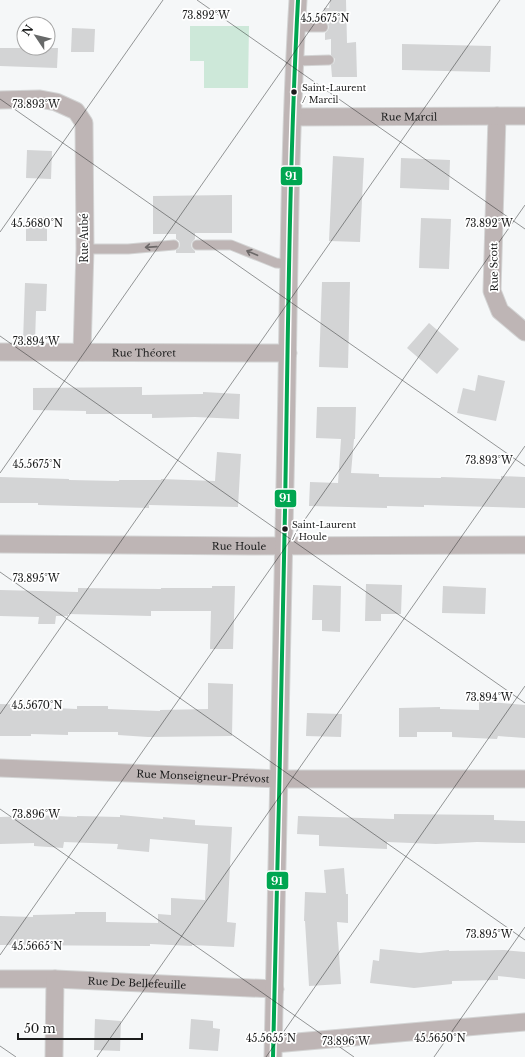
<svg xmlns="http://www.w3.org/2000/svg" width="525" height="1057" font-family="'Libre Baskerville',serif">
  <rect width="100%" height="100%" fill="#f5f7f8"/>
  <path fill="#cde8d9" d="M 190,26 L 249,26 L 248,88 L 204,88 L 204,61 L 190,61 Z"/>
  <g fill="#d3d4d5">
    <path d="M 330,0 L 346,0 L 347,43 L 356,42 L 357,77 L 332,77 L 331,65 L 334,63 L 335,59 L 331,55 L 331,39 L 325,40 L 325,33 L 328,30 L 329,27 L 328,24 L 325,21 L 324,8 L 329,8 Z"/>
    <path d="M 72,28 L 95,29 L 94,52 L 71,52 Z"/>
    <path d="M 402,44 L 491,46 L 490,72 L 402,70 Z"/>
    <path d="M 0,48 L 58,48 L 57,68 L 0,66 Z"/>
    <path d="M 27,150 L 52,151 L 51,179 L 26,178 Z"/>
    <path d="M 333,156 L 364,158 L 360,242 L 329,241 Z"/>
    <path d="M 401,158 L 450,160 L 449,190 L 400,188 Z"/>
    <path d="M 232,195 L 232,233 L 195,233 L 195,239 L 192,242 L 191,245 L 192,248 L 195,251 L 195,253 L 176,253 L 176,250 L 179,248 L 180,245 L 179,241 L 176,239 L 176,234 L 153,234 L 153,196 Z"/>
    <rect x="26" y="217" width="21" height="24"/>
    <path d="M 421,218 L 451,219 L 449,269 L 419,268 Z"/>
    <path d="M 322,282 L 350,282 L 348,368 L 319,367 Z"/>
    <path d="M 25,283 L 47,284 L 46,311 L 36,311 L 35,342 L 23,342 Z"/>
    <path d="M 429,323 L 459,349 L 437,374 L 407,348 Z"/>
    <path d="M 478,375 L 505,381 L 496,421 L 457,413 L 463,388 L 475,391 Z"/>
    <path d="M 142,387 L 142,395 L 203,394 L 203,392 L 240,394 L 239,419 L 195,417 L 152,418 L 152,414 L 86,414 L 86,411 L 33,410 L 33,388 Z"/>
    <path d="M 317,407 L 356,407 L 355,439 L 354,439 L 351,473 L 379,474 L 379,477 L 441,478 L 441,477 L 501,479 L 501,476 L 525,477 L 525,508 L 424,505 L 424,507 L 387,506 L 387,508 L 309,506 L 310,482 L 338,483 L 341,439 L 316,438 Z"/>
    <path d="M 217,452 L 241,454 L 238,507 L 149,505 L 149,508 L 38,505 L 38,503 L 0,503 L 0,477 L 69,479 L 69,480 L 119,481 L 119,480 L 161,480 L 161,479 L 215,481 Z"/>
    <path d="M 366,584 L 402,585 L 401,614 L 381,614 L 381,621 L 365,621 Z"/>
    <path d="M 313,585 L 341,586 L 340,632 L 322,631 L 322,620 L 312,620 Z"/>
    <path d="M 212,586 L 235,586 L 233,649 L 210,649 L 211,611 L 151,611 L 151,616 L 68,614 L 68,616 L 56,616 L 55,624 L 38,624 L 39,617 L 0,616 L 0,590 L 78,592 L 78,588 L 161,589 L 161,588 L 212,588 Z"/>
    <path d="M 443,586 L 486,588 L 485,614 L 442,613 Z"/>
    <path d="M 208,683 L 233,684 L 232,736 L 148,737 L 118,735 L 118,732 L 68,732 L 68,735 L 31,734 L 31,736 L 0,736 L 0,704 L 31,705 L 31,707 L 77,709 L 77,706 L 108,706 L 108,709 L 160,711 L 160,710 L 208,709 Z"/>
    <path d="M 479,701 L 525,705 L 525,738 L 498,736 L 497,739 L 452,737 L 452,732 L 417,732 L 417,737 L 399,737 L 399,708 L 440,707 L 440,709 L 479,710 Z"/>
    <path d="M 307,713 L 342,714 L 341,737 L 306,736 Z"/>
    <path d="M 394,814 L 494,815 L 494,820 L 525,821 L 525,843 L 477,842 L 436,844 L 387,842 L 387,849 L 319,846 L 319,835 L 297,834 L 298,816 L 394,819 Z"/>
    <path d="M 36,815 L 77,817 L 77,816 L 120,817 L 120,815 L 163,819 L 163,817 L 195,820 L 195,825 L 232,827 L 227,922 L 236,923 L 234,947 L 192,945 L 192,946 L 150,944 L 150,946 L 0,945 L 0,916 L 33,917 L 33,915 L 75,914 L 75,912 L 106,912 L 106,922 L 158,923 L 158,914 L 171,915 L 171,898 L 205,900 L 208,844 L 150,839 L 149,852 L 117,849 L 118,844 L 64,842 L 63,848 L 34,846 L 34,843 L 0,844 L 0,817 L 36,816 Z"/>
    <path d="M 344,868 L 346,894 L 348,894 L 348,923 L 337,922 L 341,984 L 309,986 L 305,921 L 304,921 L 305,892 L 326,893 L 324,870 Z"/>
    <path d="M 380,949 L 420,953 L 449,950 L 449,951 L 504,950 L 525,952 L 525,979 L 498,976 L 498,980 L 452,981 L 452,984 L 414,988 L 370,983 L 373,960 L 379,961 Z"/>
    <path d="M 95,1019 L 121,1021 L 120,1051 L 94,1050 Z"/>
    <path d="M 191,1019 L 213,1021 L 213,1028 L 220,1029 L 218,1051 L 189,1049 Z"/>
  </g>
  <g fill="none" stroke-linecap="round" stroke-linejoin="round">
    <g stroke="#d3d4d4" stroke-width="11">
      <g id="service">
        <path d="M 296,27 L 323,27"/>
        <path d="M 295,61 L 329,60"/>
        <path d="M 197,245 L 231,245 L 276,263 L 289,264"/>
        <path d="M 85,249 L 128,249 L 174,245"/>
      </g>
    </g>
    <g stroke="#d3d4d4" stroke-width="19">
      <g id="minor">
        <path d="M 0,100 L 40,99 L 56,102 L 76,111 L 84,123 L 85,249 L 82,352"/>
        <path d="M 497,116 L 492,291 L 500,311 L 525,332"/>
        <path id="s1" d="M 293,117 L 525,116"/>
        <path id="s2" d="M 0,352 L 288,353"/>
        <path id="s3" d="M 0,544 L 251,546 L 525,545"/>
        <path id="s4" d="M 0,768 L 280,779 L 525,779"/>
        <path id="s5" d="M 0,979 L 55,979 L 275,989"/>
        <path d="M 274,1044 L 525,1022"/>
        <path d="M 54,1057 L 55,979"/>
        <path d="M 273,1057 C 278,850 283,643 286,435 C 289,290 289,145 298,0"/>
      </g>
    </g>
    <use href="#service" stroke="#beb5b5" stroke-width="9"/>
    <use href="#minor" stroke="#beb5b5" stroke-width="17"/>
    <g stroke="#fff" stroke-width="7">
      <path id="bus-1" d="M 273,1057 C 277,875 282,692 285,510 C 288,340 289,170 298,0"/>
    </g>
    <use href="#bus-1" stroke="#00a651" stroke-width="4"/>
  </g>
  <defs><path id="oneway-shaft" d="M-6 0H5M1.5-3L5.5 0L1.5 3" fill="none" stroke-width="1.6" stroke-linecap="round" stroke-linejoin="round"/></defs>
  <g stroke="#6c6868">
    <use href="#oneway-shaft" transform="translate(151 247) rotate(176)"/>
    <use href="#oneway-shaft" transform="translate(252 253) rotate(-157)"/>
  </g>
  <path fill="none" stroke="#1b1c1c" stroke-width="1" stroke-opacity="0.45" d="M 197,0 L 525,229M 0,99 L 525,466M 0,232 L 163,0M 0,336 L 525,703M 0,473 L 331,0M 0,572 L 525,940M 0,714 L 500,0M 0,809 L 354,1057M 0,955 L 525,205M 0,1046 L 16,1057M 97,1057 L 525,446M 266,1057 L 525,686M 434,1057 L 525,927"/>
  <g fill="#1b1c1c" stroke="#fff" stroke-width="1.5">
    <circle cx="294" cy="92" r="3.5"/>
    <circle cx="285" cy="529" r="3.5"/>
  </g>
  <g text-anchor="middle" dominant-baseline="central" stroke-width="3.5" stroke-linejoin="round" paint-order="stroke">
    <g font-size="9" fill="#1b1c1c" stroke="#fff" text-anchor="start">
      <text x="302" y="87">Saint-Laurent<tspan x="302" dy="12">/ Marcil</tspan></text>
      <text x="292" y="524">Saint-Laurent<tspan x="292" dy="12">/ Houle</tspan></text>
    </g>
    <g font-size="10" fill="#1b1c1c" stroke="#fff">
      <text stroke="none"><textPath href="#s1" startOffset="116">Rue Marcil</textPath></text>
      <text transform="translate(84 238) rotate(-90)">Rue Aubé</text>
      <text transform="translate(494 267) rotate(-91)">Rue Scott</text>
      <text stroke="none"><textPath href="#s2" startOffset="144">Rue Théoret</textPath></text>
      <text stroke="none"><textPath href="#s3" startOffset="239">Rue Houle</textPath></text>
      <text stroke="none"><textPath href="#s4" startOffset="203">Rue Monseigneur-Prévost</textPath></text>
      <text stroke="none"><textPath href="#s5" startOffset="137">Rue De Bellefeuille</textPath></text>
    </g>
  </g>
  <g font-size="10" text-anchor="middle" fill="#1b1c1c" stroke="#fff" stroke-width="3.5" stroke-linejoin="round" paint-order="stroke">
    <text x="206" y="19">73.892°W</text>
    <text x="325" y="22">45.5675°N</text>
    <text x="36" y="108">73.893°W</text>
    <text x="489" y="227">73.892°W</text>
    <text x="37" y="227">45.5680°N</text>
    <text x="36" y="345">73.894°W</text>
    <text x="489" y="464">73.893°W</text>
    <text x="37" y="468">45.5675°N</text>
    <text x="36" y="582">73.895°W</text>
    <text x="489" y="701">73.894°W</text>
    <text x="37" y="709">45.5670°N</text>
    <text x="36" y="818">73.896°W</text>
    <text x="489" y="938">73.895°W</text>
    <text x="37" y="950">45.5665°N</text>
    <text x="271" y="1042">45.5655°N</text>
    <text x="440" y="1042">45.5650°N</text>
    <text x="346" y="1045">73.896°W</text>
  </g>
  <g stroke="#fff" stroke-width="1.5">
    <rect x="280" y="166" width="23" height="20" rx="4" fill="#00a651"/>
    <rect x="274" y="489" width="23" height="19" rx="4" fill="#00a651"/>
    <rect x="266" y="871" width="23" height="19" rx="4" fill="#00a651"/>
  </g>
  <g font-size="11" text-anchor="middle" font-weight="bold" fill="#fff">
    <text x="291" y="180">91</text>
    <text x="285" y="502">91</text>
    <text x="277" y="885">91</text>
  </g>
  <g transform="translate(36 36) rotate(305)"><circle r="19" fill="#ffffff" stroke="#a4a4a4"/>
  <path d="M0-3L7 15L0 10L-7 15Z" fill="#676969"/>
  <text y="-6" font-size="11" font-weight="bold" text-anchor="middle" fill="#1b1c1c">N</text>
  </g>
  <path d="M18 1033v6h124v-6" fill="none" stroke="#1b1c1c" stroke-width="2"/>
  <text x="24" y="1033" font-size="12" fill="#1b1c1c" stroke="#ffffff" stroke-width="3" paint-order="stroke">50 m</text>
</svg>
